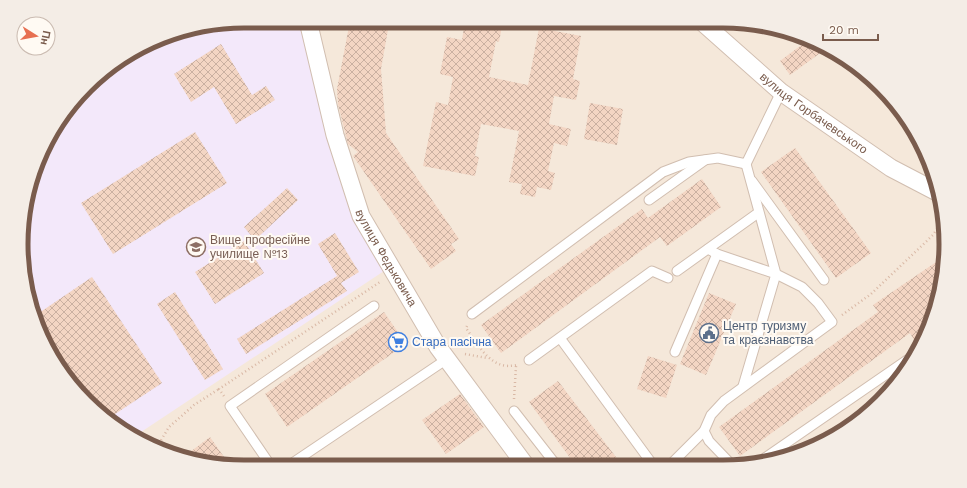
<svg xmlns="http://www.w3.org/2000/svg" width="967" height="488" font-family="'Work Sans',sans-serif">
  <defs>
    <pattern id="building-cross-hatch" width="8" height="8" patternUnits="userSpaceOnUse"><rect width="8" height="8" fill="#f3d5c3"/><path d="M0 0l8 8M0 8l8-8" fill="none" stroke="#cab0a1"/></pattern>
  </defs>
  <rect width="100%" height="100%" fill="#fdf6ec"/>
  <path fill="#f5e8da" d="M 244,21 L 737,21 L 821,44 L 891,97 L 934,172 L 946,258 L 923,342 L 891,391 L 847,429 L 808,450 L 752,465 L 230,467 L 146,444 L 86,402 L 44,342 L 23,273 L 25,200 L 58,120 L 108,67 L 172,33 Z"/>
  <path fill="#f3e8fa" d="M 244,21 L 300,21 L 328,138 L 354,222 L 384,271 L 135,436 L 86,402 L 44,342 L 23,273 L 25,200 L 58,120 L 108,67 L 172,33 Z"/>
  <g fill="url(#building-cross-hatch)">
    <path d="M 350,21 L 374,21 L 389,24 L 381,69 L 386,133 L 459,239 L 451,244 L 456,251 L 431,269 L 353,156 L 358,152 L 348,144 L 338,104 L 337,89 Z"/>
    <path d="M 465,21 L 503,21 L 499,42 L 496,41 L 489,77 L 528,85 L 539,28 L 581,36 L 573,79 L 580,81 L 576,100 L 554,96 L 549,124 L 571,129 L 567,146 L 554,143 L 548,171 L 555,173 L 551,190 L 537,187 L 535,197 L 520,194 L 522,184 L 509,182 L 519,131 L 481,124 L 475,156 L 479,157 L 475,176 L 423,166 L 436,102 L 448,105 L 453,77 L 440,74 L 447,37 L 462,40 Z"/>
    <path d="M 808,40 L 817,43 L 823,51 L 790,75 L 780,61 Z"/>
    <path d="M 221,44 L 252,95 L 266,86 L 275,100 L 236,124 L 214,87 L 191,102 L 174,74 Z"/>
    <path d="M 590,103 L 623,109 L 617,145 L 584,139 Z"/>
    <path d="M 195,132 L 227,183 L 113,254 L 81,203 Z"/>
    <path d="M 795,148 L 871,253 L 836,278 L 761,172 Z"/>
    <path d="M 702,179 L 721,207 L 667,246 L 660,237 L 501,353 L 481,325 L 642,209 L 648,218 Z"/>
    <path d="M 287,188 L 298,200 L 255,240 L 244,227 Z"/>
    <path d="M 335,233 L 359,272 L 341,283 L 347,291 L 246,354 L 237,339 L 337,276 L 339,279 L 318,244 Z"/>
    <path d="M 244,241 L 264,273 L 215,304 L 195,272 Z"/>
    <path d="M 945,256 L 926,332 L 914,340 L 910,333 L 740,456 L 719,427 L 878,312 L 873,305 Z"/>
    <path d="M 92,277 L 162,383 L 109,418 L 86,402 L 44,342 L 36,315 Z"/>
    <path d="M 175,292 L 223,369 L 205,380 L 157,304 Z"/>
    <path d="M 709,293 L 736,304 L 706,375 L 680,364 Z"/>
    <path d="M 384,312 L 406,344 L 287,427 L 265,394 Z"/>
    <path d="M 648,356 L 677,365 L 666,398 L 637,389 Z"/>
    <path d="M 558,381 L 622,465 L 576,466 L 529,402 Z"/>
    <path d="M 460,394 L 484,427 L 446,454 L 422,420 Z"/>
    <path d="M 210,437 L 231,467 L 186,455 Z"/>
  </g>
  <g fill="none" stroke-linecap="round" stroke-linejoin="round">
    <g stroke="#d1beb0" stroke-width="11">
      <g id="service">
        <path d="M 752,181 L 824,280"/>
        <path d="M 649,200 L 705,160"/>
        <path d="M 708,249 L 717,254 L 776,274 L 743,386"/>
        <path d="M 677,271 L 758,213"/>
        <path d="M 472,314 L 663,172 L 689,162 L 718,158 L 746,164 L 781,92"/>
        <path d="M 560,338 L 653,465"/>
        <path d="M 675,352 L 717,254"/>
        <path d="M 529,360 L 652,271 L 668,278"/>
        <path d="M 514,411 L 557,466"/>
        <path d="M 704,431 L 709,441 L 732,465"/>
        <path d="M 756,464 L 907,360"/>
        <path d="M 670,465 L 704,431 L 711,415 L 724,401 L 832,322 L 818,303 L 802,287 L 776,274 L 746,164"/>
        <path d="M 271,466 L 230,406 L 374,306"/>
        <path d="M 288,466 L 447,359"/>
        <path d="M 509,466 L 519,458"/>
      </g>
    </g>
    <g stroke="#d1beb0" stroke-width="19">
      <g id="minor">
        <path id="s1" d="M 308,21 L 335,135 L 361,216 L 438,347 L 526,466"/>
        <path id="s2" d="M 701,21 L 781,92 L 891,168 L 937,192"/>
      </g>
    </g>
    <g stroke="#d9b8a5" stroke-width="2.5" stroke-dasharray="1 3" stroke-linecap="butt">
      <path d="M 842,315 L 871,294 L 933,235 L 941,223"/>
      <path d="M 467,326 L 466,328 C 479,346 491,371 517,365"/>
      <path d="M 465,354 L 487,358"/>
      <path d="M 224,396 L 219,389 L 380,282"/>
      <path d="M 514,399 L 516,366"/>
      <path d="M 157,447 L 169,427 L 194,405 L 219,389"/>
      <path d="M 705,465 L 706,458"/>
    </g>
    <use href="#service" stroke="#fff" stroke-width="9"/>
    <use href="#minor" stroke="#fff" stroke-width="17"/>
  </g>
  <defs>
    <g id="university-ring" transform="scale(1)"><circle r="9.5" fill="#fffaf3" stroke="#8d6e63" stroke-width="1.5"/><path d="M0-5L7-2L0 1L-7-2ZM-4 1L0 2.5L4 1V4Q0 6-4 4Z" fill="#8d6e63"/></g>
    <g id="civic-ring" transform="scale(1)"><circle r="9.5" fill="#fffaf3" stroke="#5c6f8a" stroke-width="1.5"/><path d="M-.6-6.5H3V-4.5H.6V-3L4-1V1h2V6H-6V1h2V-1L-.6-3ZM-1.2 2.5V6h2.4V2.5Z" fill="#5c6f8a"/></g>
    <g id="supermarket-ring" transform="scale(1)"><circle r="9.5" fill="#fffaf3" stroke="#3f7fe0" stroke-width="1.5"/><path d="M-6-5.5h2.5l.6 2H6L4.5 2H-2.5L-4.4-4H-6ZM-1.5 3.2a1.3 1.3 0 1 0 .1 0ZM3 3.2a1.3 1.3 0 1 0 .1 0Z" fill="#3f7fe0"/></g>
  </defs>
  <g fill-rule="evenodd">
    <use href="#university-ring" x="196" y="247"/>
    <use href="#civic-ring" x="709" y="333"/>
    <use href="#supermarket-ring" x="398" y="342"/>
  </g>
  <g text-anchor="middle" dominant-baseline="central" stroke-width="4" stroke-linejoin="round" paint-order="stroke">
    <g font-size="12" fill="#7a5c4d" stroke="#fffaf3">
      <text stroke="none"><textPath href="#s2" startOffset="146">вулиця Горбачевського</textPath></text>
      <text stroke="none"><textPath href="#s1" startOffset="251">вулиця Федьковича</textPath></text>
    </g>
    <g font-size="12" fill="#785e54" stroke="#fffaf3" text-anchor="start">
      <text x="210" y="240">Вище професійне<tspan x="210" dy="14">училище №13</tspan></text>
    </g>
    <g font-size="12" fill="#4e5e75" stroke="#fffaf3" text-anchor="start">
      <text x="723" y="326">Центр туризму<tspan x="723" dy="14">та краєзнавства</tspan></text>
    </g>
    <g font-size="12" fill="#366cbe" stroke="#fffaf3" text-anchor="start">
      <text x="412" y="342">Стара пасічна</text>
    </g>
  </g>
  <path d="M0 0H967V488H0ZM244 28H723A216 216 0 0 1 939 244V244A216 216 0 0 1 723 460H244A216 216 0 0 1 28 244V244A216 216 0 0 1 244 28Z" fill="#f4ede6" fill-rule="evenodd"/>
  <path fill="none" stroke="#7a5c4d" stroke-width="5" d="M244 28H723A216 216 0 0 1 939 244V244A216 216 0 0 1 723 460H244A216 216 0 0 1 28 244V244A216 216 0 0 1 244 28Z"/>
  <g transform="translate(36 36) rotate(101)"><circle r="19" fill="#fffaf3" stroke="#cabbb1"/>
  <path d="M0-3L7 15L0 10L-7 15Z" fill="#e76f51"/>
  <text y="-6" font-size="11" font-weight="bold" text-anchor="middle" fill="#7a5c4d">Пн</text>
  </g>
  <path d="M823 34v6h55v-6" fill="none" stroke="#7a5c4d" stroke-width="2"/>
  <text x="829" y="34" font-size="12" fill="#7a5c4d" stroke="#fffaf3" stroke-width="3" paint-order="stroke">20 m</text>
</svg>
